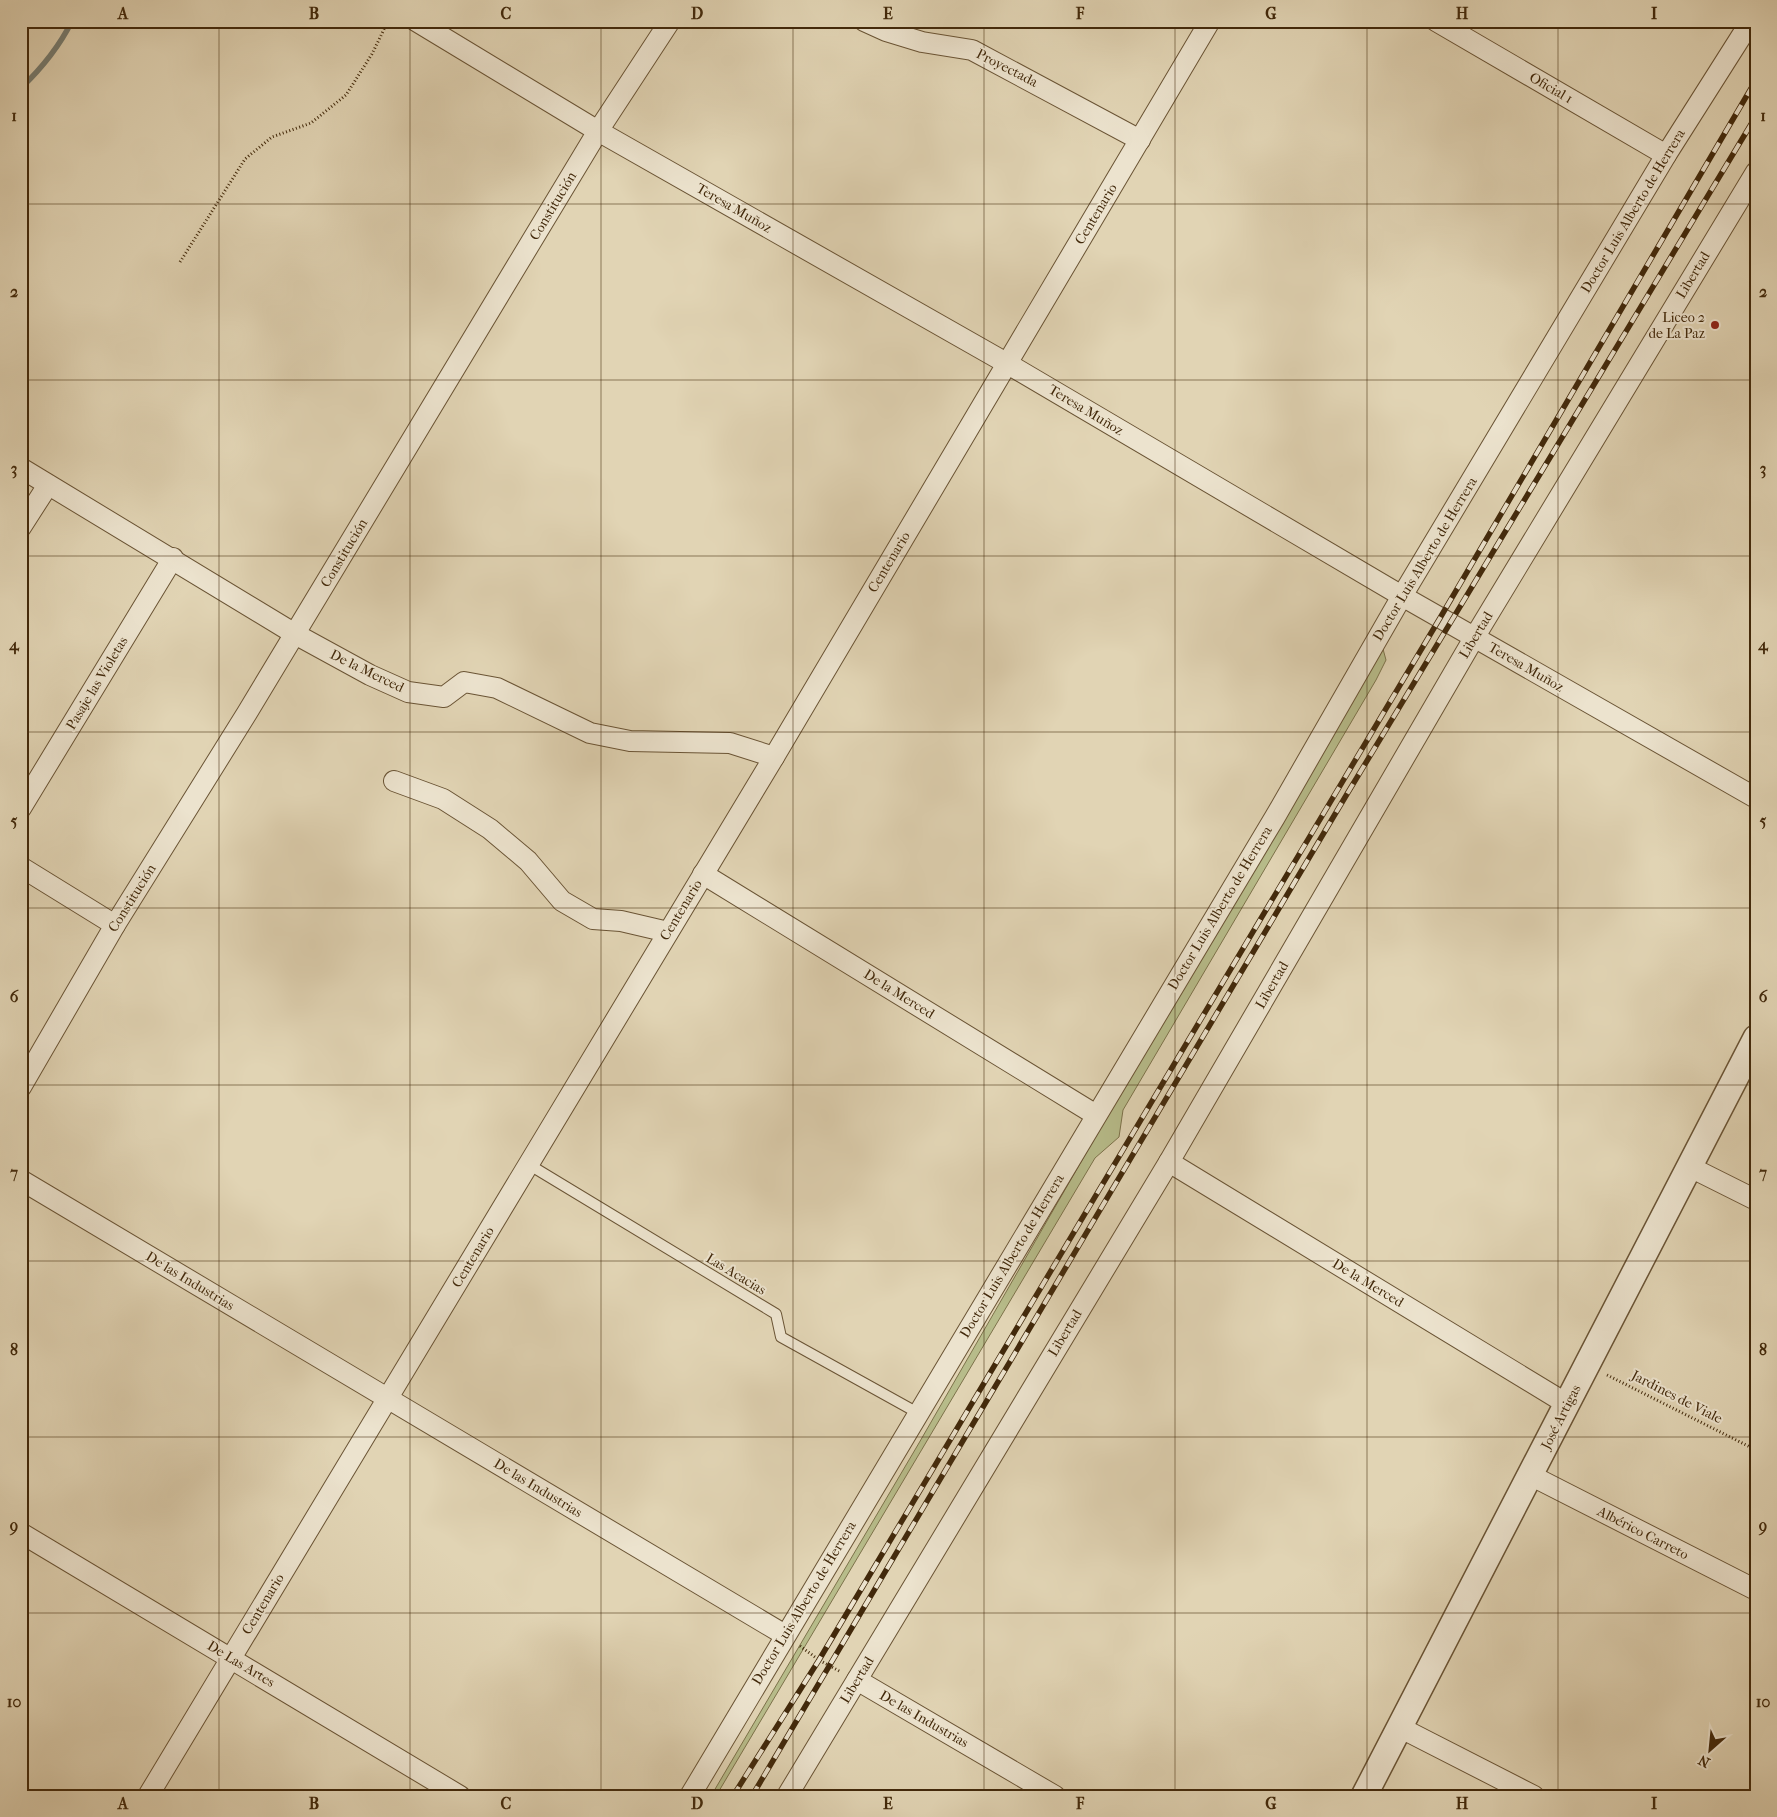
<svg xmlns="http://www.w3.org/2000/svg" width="1777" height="1817" font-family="'IM FELL French Canon',serif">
  <rect width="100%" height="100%" fill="#e1d4b4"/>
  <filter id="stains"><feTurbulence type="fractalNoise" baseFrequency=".004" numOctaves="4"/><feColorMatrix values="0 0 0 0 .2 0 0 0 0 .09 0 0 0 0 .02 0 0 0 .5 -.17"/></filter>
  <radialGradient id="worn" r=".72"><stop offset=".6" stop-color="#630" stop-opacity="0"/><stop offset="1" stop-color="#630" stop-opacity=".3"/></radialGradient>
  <path fill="#b7bc8a" stroke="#7c724a" d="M 1383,649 L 1386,660 L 1376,680 L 1123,1110 L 1119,1137 L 1095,1158 L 716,1796 L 711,1796 L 919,1443 L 1376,650 Z"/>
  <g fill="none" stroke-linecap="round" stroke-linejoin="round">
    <path stroke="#767d73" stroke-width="5.5" d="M 21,88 C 42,68 59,47 72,21"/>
    <g stroke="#6a5435" stroke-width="12">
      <path id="service" d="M 528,1164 L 776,1314 L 781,1337 L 918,1413"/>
    </g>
    <g stroke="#6a5435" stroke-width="22">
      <g id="minor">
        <path d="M 416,21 L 598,131 L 1008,364 L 1402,596 L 1756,798"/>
        <path d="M 864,21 L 886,31 L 922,42 L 972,50 L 1140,140"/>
        <path d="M 1436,21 L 1666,155"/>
        <path d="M 21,468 L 295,634 L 370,675 L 408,692 L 444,697 L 464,682 L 497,688 L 590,733 L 630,741 L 730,743 L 774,757"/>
        <path d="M 21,527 L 48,485"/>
        <path d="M 394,781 L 443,799 L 490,829 L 528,861 L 562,901 L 593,919 L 621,921 L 668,932"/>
        <path d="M 21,808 L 173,558"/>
        <path d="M 21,867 L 115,925"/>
        <path d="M 703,874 L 1096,1115"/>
        <path d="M 21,1087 L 115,925 L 247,713 L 598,131 L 670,21"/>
        <path d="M 1169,1162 L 1567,1404"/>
        <path d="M 1690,1167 L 1756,1200"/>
        <path d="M 21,1180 L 785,1635"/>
        <path d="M 1530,1475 L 1756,1590"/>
        <path d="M 21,1533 L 460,1796"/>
        <path d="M 857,1680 L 1055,1796"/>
        <path d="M 1399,1727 L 1534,1796"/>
        <path d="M 148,1796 L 774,757 L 1210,21"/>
        <path d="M 690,1796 L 1275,817 L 1402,596 L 1666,155 L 1751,21"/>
        <path d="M 787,1796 L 1169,1162 L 1474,638 L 1756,172"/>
      </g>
    </g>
    <g stroke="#6a5435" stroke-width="28">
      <path id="tertiary" d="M 1364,1796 L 1756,1038"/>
    </g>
    <g stroke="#42290b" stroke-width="3" stroke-dasharray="1 2.5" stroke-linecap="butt">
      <path d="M 180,262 L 245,159 L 272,137 L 311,123 L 346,95 L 372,54 L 388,21"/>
      <path d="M 1607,1375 L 1756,1450"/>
      <path d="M 800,1646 L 819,1660 L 841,1672"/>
    </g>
    <use href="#service" stroke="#ece3ce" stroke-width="10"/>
    <use href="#minor" stroke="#ece3ce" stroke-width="20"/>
    <use href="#tertiary" stroke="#ece3ce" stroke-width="25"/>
    <g stroke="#42290b" stroke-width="5.5">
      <g id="rail">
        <path d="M 733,1796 L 819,1660 L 1440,618 L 1756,80"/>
        <path d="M 752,1796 L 1347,794 L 1756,116"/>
      </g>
    </g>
    <use href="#rail" stroke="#ece3ce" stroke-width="4" stroke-dasharray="11" stroke-linecap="butt"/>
  </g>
  <path fill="none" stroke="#42290b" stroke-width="1" stroke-opacity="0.55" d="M 219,21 L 219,1796M 410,21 L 410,1796M 601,21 L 601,1796M 793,21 L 793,1796M 984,21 L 984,1796M 1175,21 L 1175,1796M 1367,21 L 1367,1796M 1558,21 L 1558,1796M 21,204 L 1756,204M 21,380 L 1756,380M 21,556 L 1756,556M 21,732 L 1756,732M 21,908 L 1756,908M 21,1085 L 1756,1085M 21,1261 L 1756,1261M 21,1437 L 1756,1437M 21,1613 L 1756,1613"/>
  <circle fill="#8f2418" stroke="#ece3ce" stroke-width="2" cx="1715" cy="325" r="5"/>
  <g text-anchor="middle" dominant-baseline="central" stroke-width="4" stroke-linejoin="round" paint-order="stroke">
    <g font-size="14" fill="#42290b" stroke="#ece3ce">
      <text transform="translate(1007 68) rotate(27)">Proyectada</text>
      <text transform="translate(1551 88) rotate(30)">Oficial 1</text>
      <text transform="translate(553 206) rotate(-59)">Constitución</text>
      <text transform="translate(734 208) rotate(30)">Teresa Muñoz</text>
      <text transform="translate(1633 211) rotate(-59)">Doctor Luis Alberto de Herrera</text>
      <text transform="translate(1096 214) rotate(-59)">Centenario</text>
      <text transform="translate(1693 275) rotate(-59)">Libertad</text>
      <text transform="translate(1086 410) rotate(31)">Teresa Muñoz</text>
      <text transform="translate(344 553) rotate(-59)">Constitución</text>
      <text transform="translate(1425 559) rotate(-59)">Doctor Luis Alberto de Herrera</text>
      <text transform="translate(889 562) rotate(-59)">Centenario</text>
      <text transform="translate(1476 635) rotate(-59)">Libertad</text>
      <text transform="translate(1526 667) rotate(30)">Teresa Muñoz</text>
      <text transform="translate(367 671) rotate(26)">De la Merced</text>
      <text transform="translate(97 683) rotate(-59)">Pasaje las Violetas</text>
      <text transform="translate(132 898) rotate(-58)">Constitución</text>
      <text transform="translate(1220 908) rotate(-59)">Doctor Luis Alberto de Herrera</text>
      <text transform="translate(681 910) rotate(-59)">Centenario</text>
      <text transform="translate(1272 985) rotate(-60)">Libertad</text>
      <text transform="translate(899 994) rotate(32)">De la Merced</text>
      <text transform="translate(1012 1256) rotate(-59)">Doctor Luis Alberto de Herrera</text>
      <text transform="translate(473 1257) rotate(-59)">Centenario</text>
      <text transform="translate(736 1274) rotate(31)">Las Acacias</text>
      <text transform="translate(190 1281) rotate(31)">De las Industrias</text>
      <text transform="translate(1368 1283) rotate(31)">De la Merced</text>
      <text transform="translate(1065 1333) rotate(-59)">Libertad</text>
      <text transform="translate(1677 1397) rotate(27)">Jardines de Viale</text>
      <text transform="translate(1561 1417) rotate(-63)">José Artigas</text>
      <text transform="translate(538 1488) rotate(31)">De las Industrias</text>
      <text transform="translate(1643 1533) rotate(27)">Albérico Carreto</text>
      <text transform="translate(804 1603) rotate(-59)">Doctor Luis Alberto de Herrera</text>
      <text transform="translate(263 1604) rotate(-59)">Centenario</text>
      <text transform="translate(241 1664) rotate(31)">De Las Artes</text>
      <text transform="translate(857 1680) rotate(-59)">Libertad</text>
      <text transform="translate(924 1719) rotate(30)">De las Industrias</text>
    </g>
    <g font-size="14" fill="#42290b" stroke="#ece3ce" text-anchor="end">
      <text x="1705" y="317">Liceo 2<tspan x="1705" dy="16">de La Paz</tspan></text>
    </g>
  </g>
  <rect width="1777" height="1817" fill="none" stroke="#e1d4b4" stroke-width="55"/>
  <g transform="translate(1710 1750) rotate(207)" stroke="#ece3ce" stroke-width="4" paint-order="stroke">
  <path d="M0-4L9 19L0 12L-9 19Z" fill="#42290b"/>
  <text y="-8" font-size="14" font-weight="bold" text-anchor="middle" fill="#42290b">N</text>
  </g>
  <rect x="28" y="28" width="1722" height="1762" fill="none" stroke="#42290b" stroke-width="2"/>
  <g font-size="16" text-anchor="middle" font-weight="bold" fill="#42290b">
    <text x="123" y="19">A</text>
    <text x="314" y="19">B</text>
    <text x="506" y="19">C</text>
    <text x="697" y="19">D</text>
    <text x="888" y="19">E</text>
    <text x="1080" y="19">F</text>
    <text x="1271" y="19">G</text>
    <text x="1462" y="19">H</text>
    <text x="1654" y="19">I</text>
    <text x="14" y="121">1</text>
    <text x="1763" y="121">1</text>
    <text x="14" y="297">2</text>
    <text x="1763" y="297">2</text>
    <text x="14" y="474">3</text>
    <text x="1763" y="474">3</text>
    <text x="14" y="650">4</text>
    <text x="1763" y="650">4</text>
    <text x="14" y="826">5</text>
    <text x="1763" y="826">5</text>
    <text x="14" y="1002">6</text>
    <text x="1763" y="1002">6</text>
    <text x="14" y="1178">7</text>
    <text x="1763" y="1178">7</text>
    <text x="14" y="1355">8</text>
    <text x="1763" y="1355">8</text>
    <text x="14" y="1531">9</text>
    <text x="1763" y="1531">9</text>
    <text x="14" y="1707">10</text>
    <text x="1763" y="1707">10</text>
    <text x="123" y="1809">A</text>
    <text x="314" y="1809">B</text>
    <text x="506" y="1809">C</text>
    <text x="697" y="1809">D</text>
    <text x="888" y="1809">E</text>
    <text x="1080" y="1809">F</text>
    <text x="1271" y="1809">G</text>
    <text x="1462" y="1809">H</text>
    <text x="1654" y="1809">I</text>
  </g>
  <rect width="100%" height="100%" filter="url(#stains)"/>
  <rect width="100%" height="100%" fill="url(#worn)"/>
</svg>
